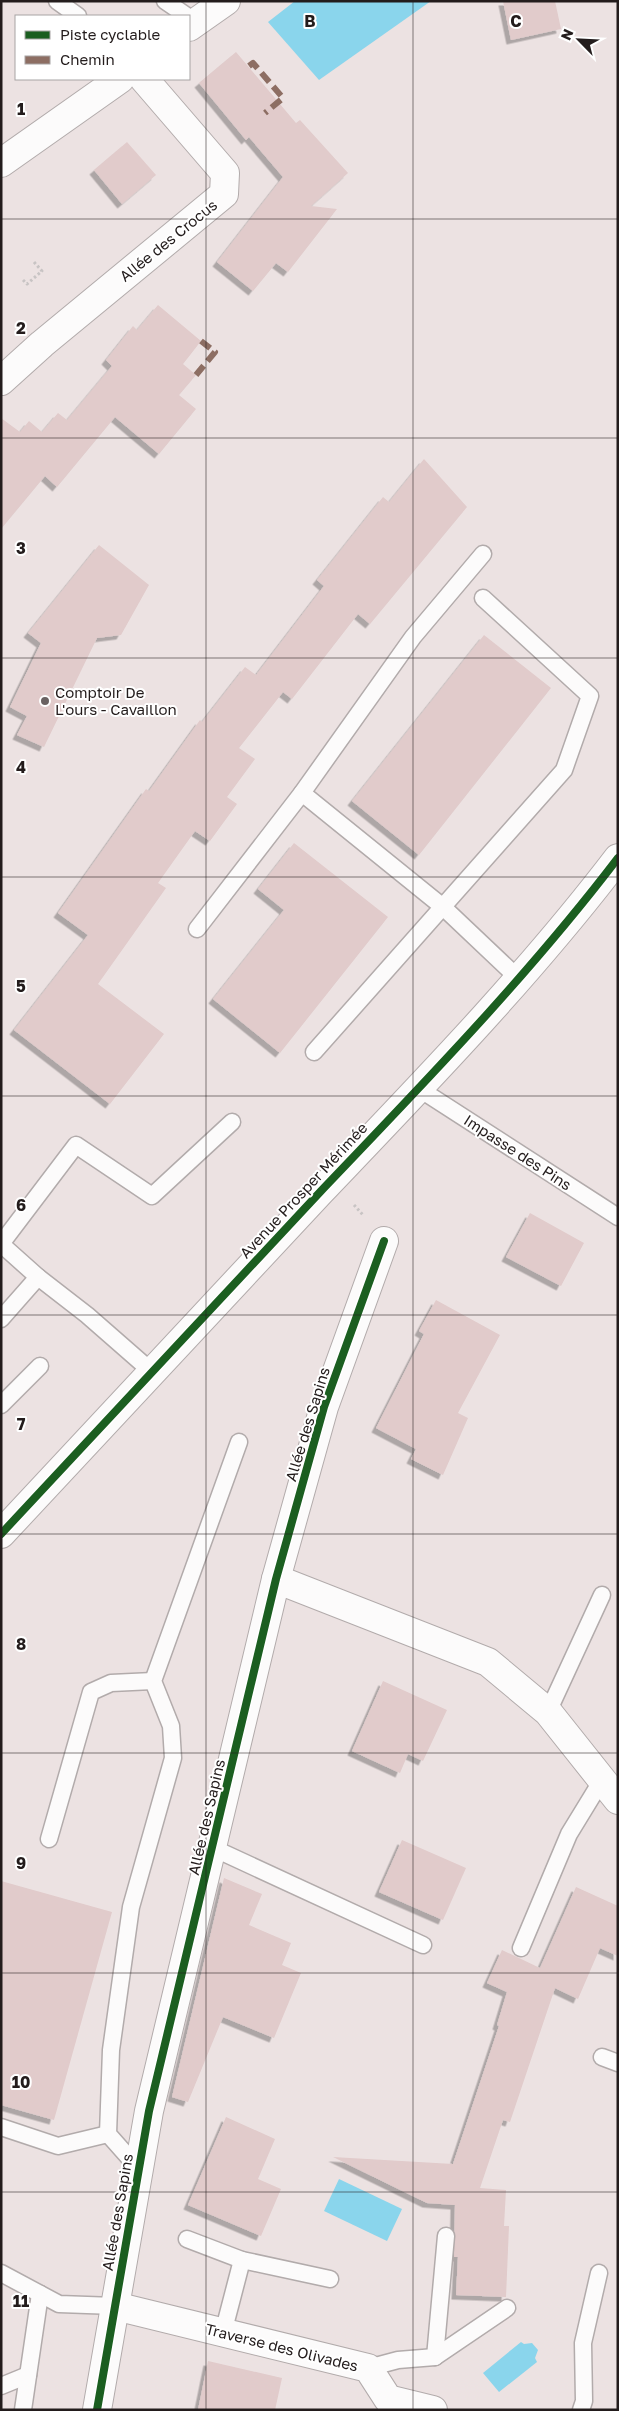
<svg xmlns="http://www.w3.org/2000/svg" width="619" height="2411" font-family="'Golos Text',sans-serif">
  <defs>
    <filter id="shadow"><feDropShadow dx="-4.5" dy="4.5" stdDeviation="0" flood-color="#0004"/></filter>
  </defs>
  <rect width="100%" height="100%" fill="#ece2e2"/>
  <g fill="#8ad5ec">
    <path d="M 295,1 L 431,1 L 319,80 L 268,22 Z"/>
    <path d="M 339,2179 L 402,2209 L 387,2241 L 324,2211 Z"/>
    <path d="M 521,2342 L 524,2344 L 532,2343 L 538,2350 L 535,2358 L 537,2362 L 499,2392 L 483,2373 Z"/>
  </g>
  <g fill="#e1cbcb" filter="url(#shadow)">
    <path d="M 503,1 L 555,1 L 561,29 L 511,40 Z"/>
    <path d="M 236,52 L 296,123 L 300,120 L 348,173 L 311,206 L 337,209 L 288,272 L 276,263 L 253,291 L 217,262 L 283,177 L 249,137 L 246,140 L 199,83 Z"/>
    <path d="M 127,142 L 156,175 L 122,204 L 94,170 Z"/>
    <path d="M 158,305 L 201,341 L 183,364 L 196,375 L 179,395 L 196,409 L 159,454 L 115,417 L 57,487 L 45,476 L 1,529 L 1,418 L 20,432 L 29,421 L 42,432 L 58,413 L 67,420 L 112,366 L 106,360 L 133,326 L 137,330 Z"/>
    <path d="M 424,459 L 467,507 L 370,624 L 358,614 L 292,699 L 283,692 L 239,748 L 255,759 L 227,797 L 237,804 L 210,841 L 195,831 L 158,883 L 166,888 L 98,984 L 164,1034 L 110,1104 L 14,1030 L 88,935 L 58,913 L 146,789 L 149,791 L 200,720 L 202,722 L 245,667 L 256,675 L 324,586 L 317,580 L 383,497 L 389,502 Z"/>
    <path d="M 99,545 L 149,585 L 121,635 L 97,638 L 44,747 L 17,735 L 27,716 L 10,707 L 41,643 L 28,633 Z"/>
    <path d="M 484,635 L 551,688 L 419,855 L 352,801 Z"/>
    <path d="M 294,843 L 388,917 L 280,1053 L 213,999 L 284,910 L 258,889 Z"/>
    <path d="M 530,1213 L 584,1243 L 561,1286 L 506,1257 Z"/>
    <path d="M 436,1300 L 500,1335 L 458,1413 L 468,1418 L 443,1475 L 411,1459 L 416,1449 L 376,1428 L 424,1334 L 419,1331 Z"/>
    <path d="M 383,1681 L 447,1710 L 423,1761 L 408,1754 L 400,1773 L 352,1751 Z"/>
    <path d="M 402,1840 L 466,1868 L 443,1920 L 379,1892 Z"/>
    <path d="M 224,1878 L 262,1894 L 249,1925 L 291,1943 L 282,1965 L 301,1973 L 274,2038 L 223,2017 L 188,2102 L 172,2097 Z"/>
    <path d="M 1,1881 L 112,1912 L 54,2120 L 1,2105 Z"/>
    <path d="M 576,1887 L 618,1906 L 618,1956 L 600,1948 L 578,1999 L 555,1988 L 510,2122 L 503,2120 L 480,2188 L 506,2190 L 504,2226 L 509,2226 L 506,2297 L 456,2295 L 458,2257 L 454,2257 L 455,2205 L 427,2203 L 333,2157 L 453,2164 L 499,2026 L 497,2025 L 507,1992 L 487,1983 L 502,1950 L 540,1968 Z"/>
    <path d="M 226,2117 L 275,2139 L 258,2179 L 281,2189 L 261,2236 L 188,2205 Z"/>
    <path d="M 208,2361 L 282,2378 L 275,2410 L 198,2410 Z"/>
  </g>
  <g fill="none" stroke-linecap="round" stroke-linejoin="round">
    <g stroke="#b2abab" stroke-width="19">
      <g id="service">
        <path d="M 57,1 L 78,16"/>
        <path d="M 165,1 L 187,16"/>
        <path d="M 302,793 L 443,907 L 518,978"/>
        <path d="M 197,929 L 302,793 L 413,637 L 483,554"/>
        <path d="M 314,1052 L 564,770 L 590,696 L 483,598"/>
        <path d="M 418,1088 L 618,1217"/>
        <path d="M 38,1277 L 1,1244 L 76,1145 L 152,1196 L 232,1122"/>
        <path d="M 1,1319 L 38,1277 L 87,1315 L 151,1371"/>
        <path d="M 1,1405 L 40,1366"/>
        <path d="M 548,1712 L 602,1595"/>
        <path d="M 49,1839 L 91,1692 L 111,1683 L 153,1681"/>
        <path d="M 213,1848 L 423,1945"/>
        <path d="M 521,1948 L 569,1834 L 602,1780"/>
        <path d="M 602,2057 L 618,2063"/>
        <path d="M 1,2127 L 58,2146 L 108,2134"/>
        <path d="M 139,2169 L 108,2134 L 111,2050 L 131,1907 L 173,1758 L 171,1726 L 153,1681 L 239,1442"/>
        <path d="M 187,2239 L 242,2260 L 223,2333"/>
        <path d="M 242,2260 L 330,2279"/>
        <path d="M 1,2273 L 59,2304 L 115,2306"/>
        <path d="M 435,2357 L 446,2236"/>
        <path d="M 368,2368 L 398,2360 L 435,2357 L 507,2308"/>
        <path d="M 1,2386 L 28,2375"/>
        <path d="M 23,2410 L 40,2294"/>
        <path d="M 581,2410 L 584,2401 L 583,2343 L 599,2273"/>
      </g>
    </g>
    <g stroke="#b2abab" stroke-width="30">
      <g id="minor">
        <path d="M 189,27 L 226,1"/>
        <path d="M 1,163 L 120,79"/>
        <path d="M 1,381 L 42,344 L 224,194 L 225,173 L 144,79"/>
        <path d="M 276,1579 L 488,1662 L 548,1712 L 618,1800"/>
        <path d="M 115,2306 L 368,2368 L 388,2399 L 433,2410"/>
        <path d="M 97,2410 L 149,2111 L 276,1579 L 324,1407 L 384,1241"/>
      </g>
    </g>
    <g stroke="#b2abab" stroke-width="30">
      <path id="secondary" d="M 1,1534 C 107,1419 214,1305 321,1191 C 423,1084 528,976 618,858"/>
    </g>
    <g stroke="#c8c4c4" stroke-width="3" stroke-dasharray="2.5 2.5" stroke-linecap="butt">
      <path d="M 23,280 L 27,284 L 42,271 L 34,262"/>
      <path d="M 354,1205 L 363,1215"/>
    </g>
    <use href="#service" stroke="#fcfbfb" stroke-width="16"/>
    <use href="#minor" stroke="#fcfbfb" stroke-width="28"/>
    <use href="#secondary" stroke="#fcfbfb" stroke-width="28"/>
    <g stroke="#8d6e63" stroke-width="6" stroke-dasharray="12 6" stroke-linecap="butt">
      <path d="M 249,66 L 253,63 L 283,98 L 265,113"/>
      <path d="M 196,375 L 215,352 L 201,341"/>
    </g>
    <g stroke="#fff" stroke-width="11">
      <g id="cycleway">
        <path d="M 1,1534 C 107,1419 214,1305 321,1191 C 423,1084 528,976 618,858"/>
        <path d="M 97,2410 L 149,2111 L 276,1579 L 324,1407 L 384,1241"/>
      </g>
    </g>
    <use href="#cycleway" stroke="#1b5e20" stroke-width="8"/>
  </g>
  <path fill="none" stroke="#231c1c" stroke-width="1" stroke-opacity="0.55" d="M 206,1 L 206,2410M 413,1 L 413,2410M 1,219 L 618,219M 1,438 L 618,438M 1,658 L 618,658M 1,877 L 618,877M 1,1096 L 618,1096M 1,1315 L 618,1315M 1,1534 L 618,1534M 1,1753 L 618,1753M 1,1973 L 618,1973M 1,2192 L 618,2192"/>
  <circle fill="#696161" stroke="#fff" stroke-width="2" cx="45" cy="701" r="5"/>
  <g text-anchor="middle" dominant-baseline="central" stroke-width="4" stroke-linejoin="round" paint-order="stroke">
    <g font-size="15" fill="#231c1c" stroke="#fff">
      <text transform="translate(168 240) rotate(-39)">Allée des Crocus</text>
      <text transform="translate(518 1152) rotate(33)">Impasse des Pins</text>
      <text transform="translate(303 1190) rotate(-47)">Avenue Prosper Mérimée</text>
      <text transform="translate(307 1424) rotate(-73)">Allée des Sapins</text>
      <text transform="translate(206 1817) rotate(-77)">Allée des Sapins</text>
      <text transform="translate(117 2212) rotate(-80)">Allée des Sapins</text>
      <text transform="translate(282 2347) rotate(14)">Traverse des Olivades</text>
    </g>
    <g font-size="15" fill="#231c1c" stroke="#fff" text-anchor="start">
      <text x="55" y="692">Comptoir De<tspan x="55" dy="17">L'ours - Cavaillon</tspan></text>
    </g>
  </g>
  <g font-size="16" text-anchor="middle" font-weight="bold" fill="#231c1c" stroke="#fff" stroke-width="4" stroke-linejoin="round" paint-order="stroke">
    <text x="310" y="27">B</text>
    <text x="516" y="27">C</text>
    <text x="21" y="115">1</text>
    <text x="21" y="334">2</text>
    <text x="21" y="554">3</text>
    <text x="21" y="773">4</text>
    <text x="21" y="992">5</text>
    <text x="21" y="1211">6</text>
    <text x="21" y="1430">7</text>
    <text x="21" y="1650">8</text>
    <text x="21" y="1869">9</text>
    <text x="21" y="2088">10</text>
    <text x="21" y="2307">11</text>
  </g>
  <rect width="619" height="2411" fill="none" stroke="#231c1c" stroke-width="5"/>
  <rect x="15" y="15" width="175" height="65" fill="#ffffff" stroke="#a7a4a4"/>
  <rect x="25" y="31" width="25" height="8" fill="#1b5e20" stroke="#a7a4a4"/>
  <text x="60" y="40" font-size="15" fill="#231c1c">Piste cyclable</text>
  <rect x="25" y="56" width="25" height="8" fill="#8d6e63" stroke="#a7a4a4"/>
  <text x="60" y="65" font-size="15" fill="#231c1c">Chemin</text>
  <g transform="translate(579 40) rotate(294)" stroke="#ffffff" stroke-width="4" paint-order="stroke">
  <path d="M0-4L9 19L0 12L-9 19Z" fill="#231c1c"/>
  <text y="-8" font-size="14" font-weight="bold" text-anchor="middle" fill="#231c1c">N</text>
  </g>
</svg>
